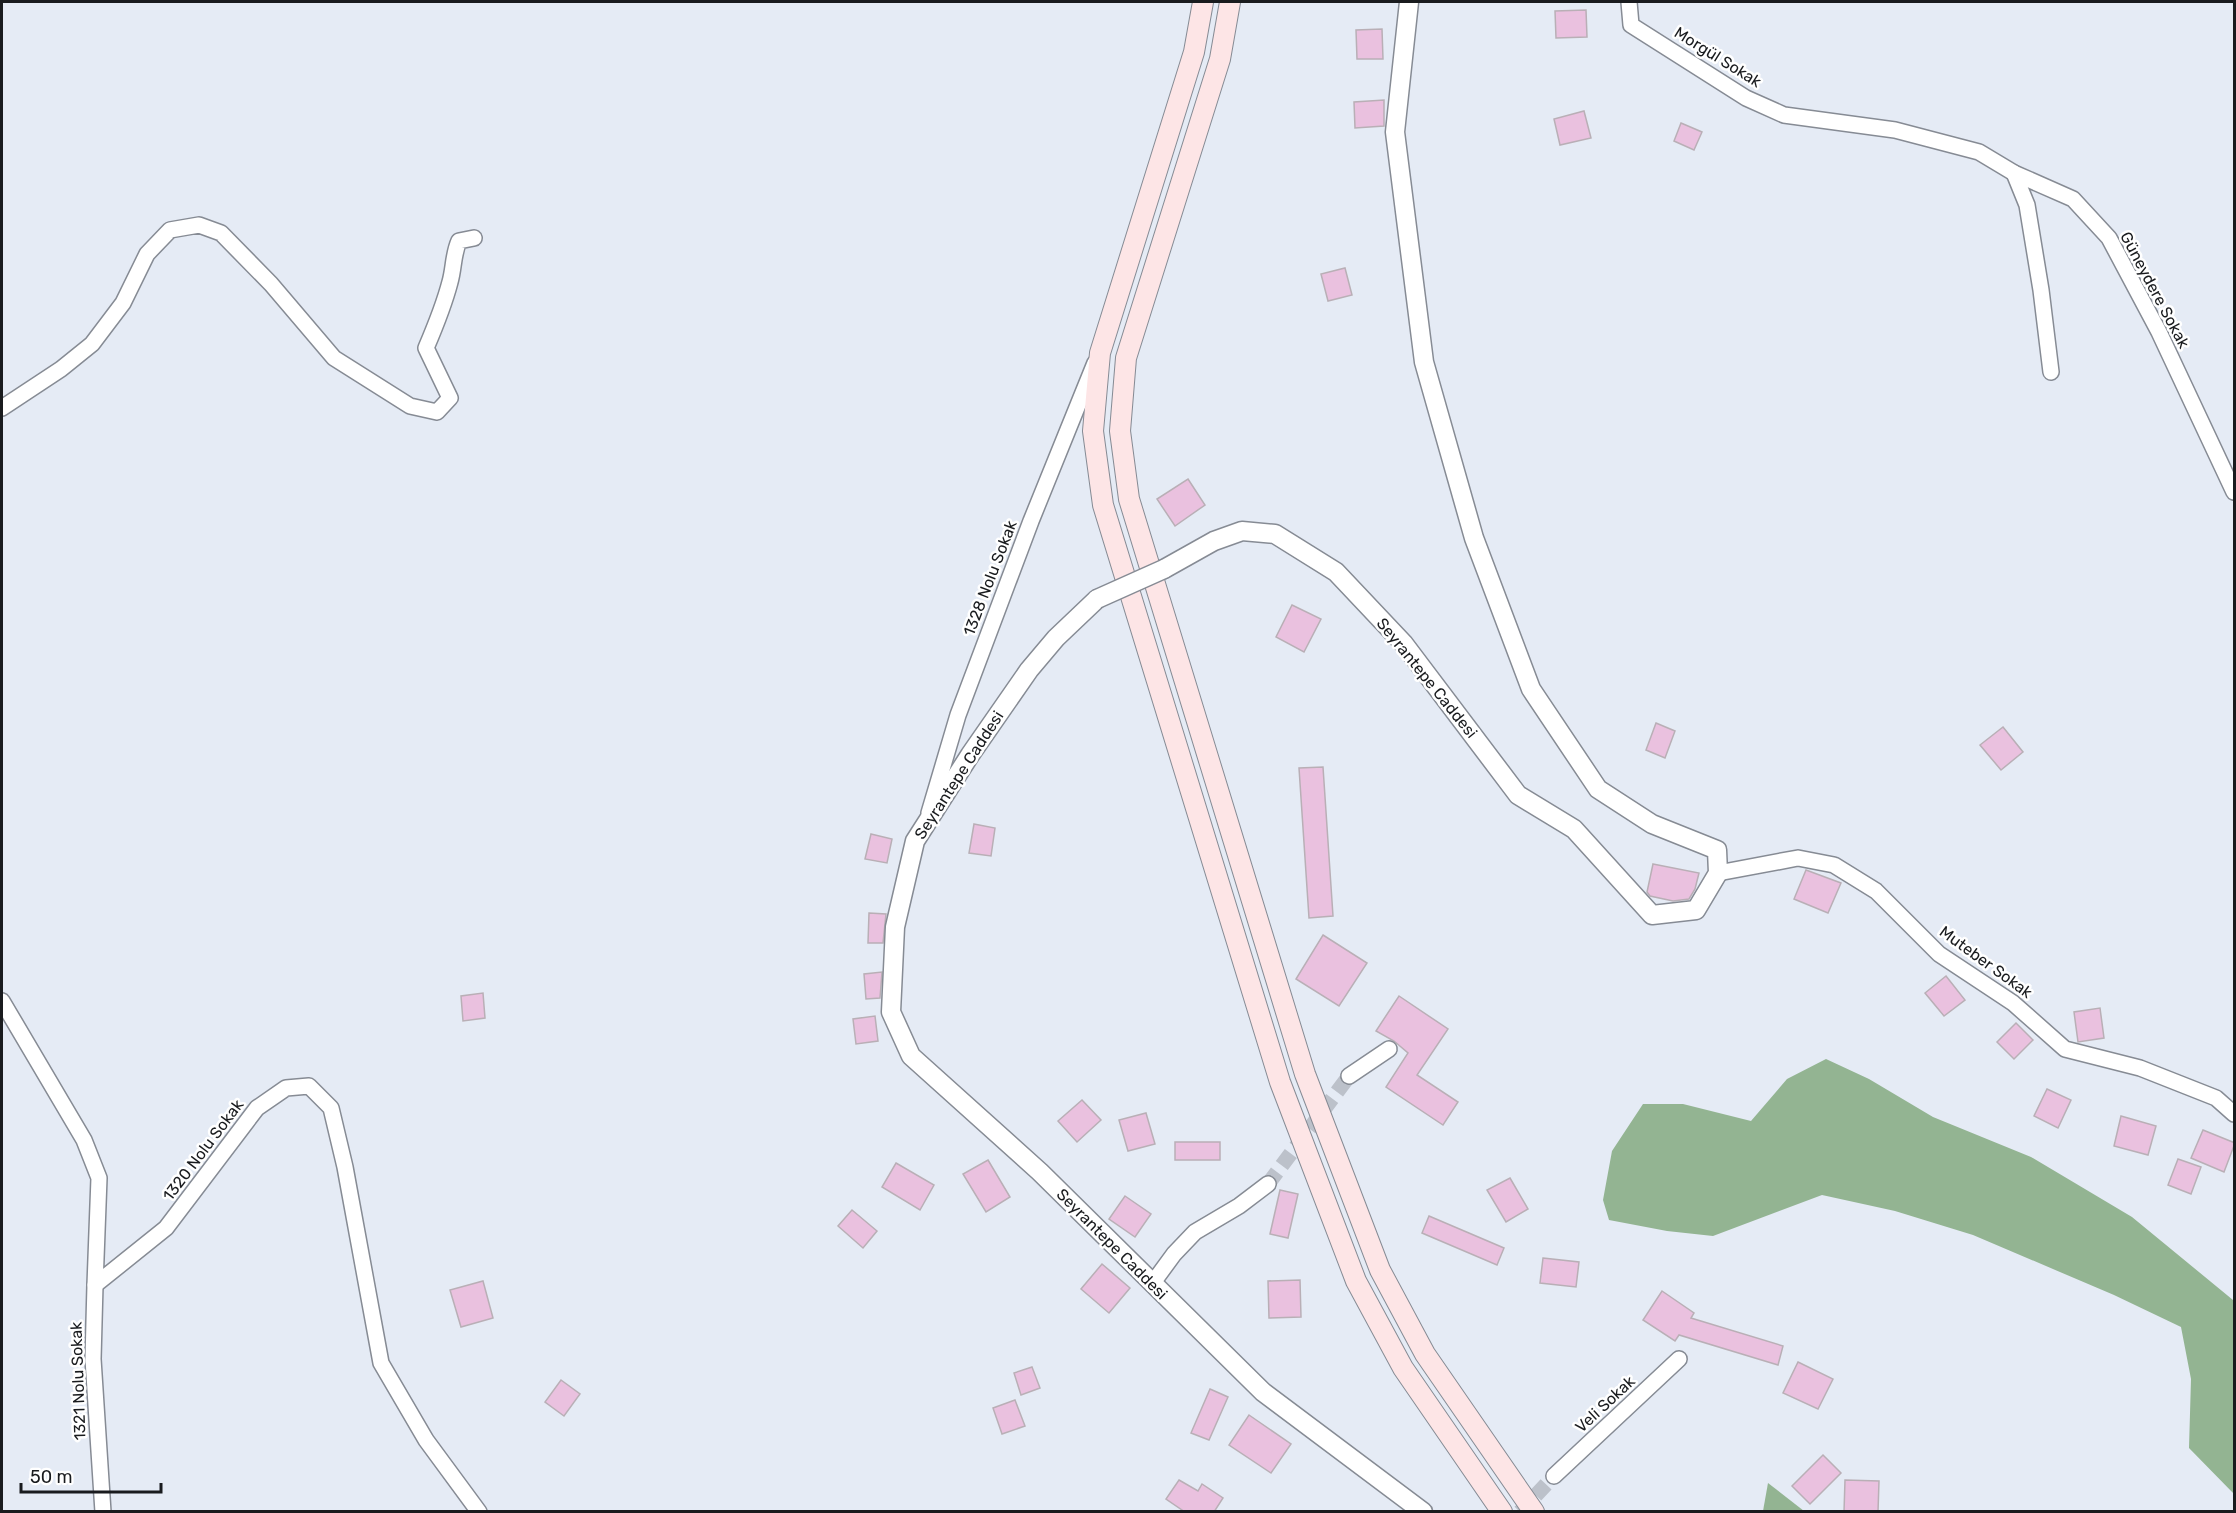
<svg xmlns="http://www.w3.org/2000/svg" width="2236" height="1513" font-family="Rubik,sans-serif">
  <rect width="100%" height="100%" fill="#e5ebf5"/>
  <g fill="#93b492">
    <path d="M 1826,1059 L 1869,1079 L 1933,1117 L 2031,1157 L 2132,1217 L 2233,1300 L 2234,1298 L 2234,1494 L 2189,1448 L 2191,1379 L 2181,1327 L 2114,1295 L 1973,1235 L 1895,1211 L 1822,1195 L 1713,1236 L 1667,1231 L 1609,1220 L 1603,1200 L 1612,1151 L 1643,1104 L 1683,1104 L 1751,1121 L 1787,1079 Z"/>
    <path d="M 1768,1483 L 1804,1511 L 1763,1511 Z"/>
  </g>
  <g fill="#eac1df" stroke="#b9afb6" stroke-width="1.5">
    <path d="M 1586,10 L 1587,37 L 1556,38 L 1555,11 Z"/>
    <path d="M 1382,29 L 1383,59 L 1357,59 L 1356,30 Z"/>
    <path d="M 1384,100 L 1384,126 L 1355,128 L 1354,102 Z"/>
    <path d="M 1584,111 L 1591,138 L 1560,145 L 1554,119 Z"/>
    <path d="M 1681,123 L 1702,132 L 1694,150 L 1674,141 Z"/>
    <path d="M 1345,268 L 1352,295 L 1328,301 L 1321,274 Z"/>
    <path d="M 1188,479 L 1205,505 L 1175,526 L 1157,499 Z"/>
    <path d="M 1292,605 L 1321,619 L 1304,652 L 1276,637 Z"/>
    <path d="M 1656,723 L 1675,731 L 1665,758 L 1646,750 Z"/>
    <path d="M 2003,727 L 2023,752 L 2001,770 L 1980,745 Z"/>
    <path d="M 1323,767 L 1333,916 L 1309,918 L 1299,768 Z"/>
    <path d="M 974,824 L 995,828 L 991,856 L 969,853 Z"/>
    <path d="M 871,834 L 892,839 L 887,863 L 865,859 Z"/>
    <path d="M 1653,864 L 1699,873 L 1695,889 L 1689,899 L 1673,901 L 1650,896 L 1647,892 Z"/>
    <path d="M 1806,870 L 1841,883 L 1828,913 L 1794,899 Z"/>
    <path d="M 869,913 L 886,914 L 883,943 L 868,943 Z"/>
    <path d="M 1323,935 L 1367,963 L 1339,1006 L 1296,979 Z"/>
    <path d="M 882,972 L 880,998 L 866,999 L 864,974 Z"/>
    <path d="M 1946,976 L 1965,1000 L 1944,1016 L 1925,993 Z"/>
    <path d="M 483,993 L 485,1018 L 463,1021 L 461,996 Z"/>
    <path d="M 1399,996 L 1448,1029 L 1417,1075 L 1458,1102 L 1443,1125 L 1386,1087 L 1408,1053 L 1394,1041 L 1376,1031 Z"/>
    <path d="M 2100,1008 L 2104,1038 L 2078,1042 L 2074,1012 Z"/>
    <path d="M 875,1016 L 878,1041 L 856,1044 L 853,1019 Z"/>
    <path d="M 2016,1023 L 2033,1040 L 2014,1059 L 1997,1042 Z"/>
    <path d="M 2047,1089 L 2071,1100 L 2058,1128 L 2034,1116 Z"/>
    <path d="M 1082,1100 L 1101,1120 L 1077,1142 L 1058,1121 Z"/>
    <path d="M 1146,1113 L 1155,1144 L 1128,1151 L 1119,1120 Z"/>
    <path d="M 2121,1116 L 2156,1126 L 2148,1155 L 2114,1146 Z"/>
    <path d="M 2203,1130 L 2235,1143 L 2224,1172 L 2191,1158 Z"/>
    <rect x="1175" y="1142" width="45" height="18"/>
    <path d="M 2178,1159 L 2201,1167 L 2191,1194 L 2168,1185 Z"/>
    <path d="M 988,1160 L 1010,1197 L 986,1212 L 963,1174 Z"/>
    <path d="M 896,1163 L 934,1185 L 920,1210 L 882,1187 Z"/>
    <path d="M 1510,1178 L 1528,1209 L 1506,1222 L 1487,1190 Z"/>
    <path d="M 1280,1190 L 1298,1194 L 1288,1238 L 1270,1234 Z"/>
    <path d="M 1125,1196 L 1151,1214 L 1135,1237 L 1109,1219 Z"/>
    <path d="M 852,1210 L 877,1231 L 863,1248 L 838,1226 Z"/>
    <path d="M 1429,1216 L 1504,1248 L 1497,1265 L 1422,1233 Z"/>
    <path d="M 1543,1258 L 1579,1262 L 1576,1287 L 1540,1283 Z"/>
    <path d="M 1102,1264 L 1130,1288 L 1109,1313 L 1081,1289 Z"/>
    <path d="M 1300,1280 L 1301,1317 L 1269,1318 L 1268,1281 Z"/>
    <path d="M 483,1281 L 493,1318 L 461,1327 L 450,1290 Z"/>
    <path d="M 1662,1291 L 1694,1313 L 1691,1318 L 1783,1346 L 1778,1365 L 1679,1335 L 1675,1341 L 1643,1320 Z"/>
    <path d="M 1798,1362 L 1833,1379 L 1818,1409 L 1783,1393 Z"/>
    <path d="M 1032,1367 L 1040,1388 L 1021,1395 L 1014,1373 Z"/>
    <path d="M 561,1380 L 580,1394 L 564,1416 L 545,1402 Z"/>
    <path d="M 1210,1389 L 1228,1397 L 1209,1440 L 1191,1433 Z"/>
    <path d="M 1015,1400 L 1025,1426 L 1002,1434 L 993,1408 Z"/>
    <path d="M 1249,1415 L 1291,1444 L 1271,1473 L 1229,1445 Z"/>
    <path d="M 1823,1455 L 1841,1473 L 1810,1504 L 1792,1486 Z"/>
    <path d="M 1179,1480 L 1198,1491 L 1202,1484 L 1223,1498 L 1214,1512 L 1185,1512 L 1166,1499 Z"/>
    <path d="M 1845,1480 L 1879,1481 L 1878,1512 L 1844,1512 Z"/>
  </g>
  <g fill="none" stroke-linecap="round" stroke-linejoin="round">
    <g stroke="#bcc1ca" stroke-width="15" stroke-dasharray="15 8" stroke-linecap="butt">
      <path d="M 1268,1184 L 1349,1076"/>
      <path d="M 1520,1512 L 1554,1476"/>
    </g>
    <g stroke="#868b94" stroke-width="18">
      <g id="minor">
        <path d="M 1629,2 L 1631,25 L 1746,98 L 1784,115 L 1895,130 L 1979,152 L 2014,173 L 2073,199 L 2109,238 L 2159,332 L 2234,492"/>
        <path d="M 2014,173 L 2027,205 L 2041,290 L 2051,372"/>
        <path d="M 2,408 L 61,369 L 92,344 L 123,303 L 147,254 L 170,230 L 199,225 L 221,233 L 271,284 L 334,358 L 410,406 L 437,412 L 450,398 L 426,348 C 435,327 444,305 450,282 C 454,268 453,254 459,241 L 474,238"/>
        <path d="M 929,813 L 958,715 L 1031,521 L 1095,363"/>
        <path d="M 1718,873 L 1798,858 L 1834,865 L 1876,891 L 1939,954 L 2013,1003 L 2065,1049 L 2140,1068 L 2216,1098 L 2234,1114"/>
        <path d="M 2,1001 L 84,1140 L 99,1178 L 95,1285 L 166,1228 L 257,1108 L 286,1088 L 309,1086 L 331,1108 L 345,1167 L 381,1363 L 426,1440 L 479,1512"/>
        <path d="M 1349,1076 L 1389,1049"/>
        <path d="M 1152,1284 L 1174,1254 L 1195,1232 L 1239,1206 L 1268,1184"/>
        <path d="M 95,1285 L 93,1359 L 103,1512"/>
        <path d="M 1554,1476 L 1679,1359"/>
      </g>
    </g>
    <g stroke="#868b94" stroke-width="21">
      <g id="tertiary">
        <path d="M 1164,569 L 1214,541 L 1242,531 L 1275,534 L 1336,572 L 1404,644 L 1518,795 L 1574,829 L 1652,915 L 1696,910 L 1718,873 L 1717,850 L 1652,824 L 1598,789 L 1531,689 L 1474,538 L 1424,362 L 1395,132 L 1409,2"/>
        <path d="M 1097,599 L 1056,638 L 1029,670 L 970,755 L 915,841 L 895,927 L 891,1012 L 911,1056 L 1040,1172 L 1263,1392 L 1423,1512"/>
      </g>
    </g>
    <g stroke="#868b94" stroke-width="22">
      <g id="secondary">
        <path d="M 1203,2 L 1194,52 L 1100,353 L 1093,431 L 1103,505 L 1280,1082 L 1356,1281 L 1403,1368 L 1502,1512"/>
        <path d="M 1230,2 L 1220,59 L 1126,358 L 1120,431 L 1129,499 L 1305,1074 L 1380,1270 L 1425,1354 L 1534,1512"/>
      </g>
    </g>
    <use href="#minor" stroke="#fff" stroke-width="15"/>
    <use href="#tertiary" stroke="#fff" stroke-width="18"/>
    <use href="#secondary" stroke="#fde5e6" stroke-width="20"/>
    <g stroke="#868b94" stroke-width="21" stroke-linecap="butt">
      <path id="tertiary-bridge" d="M 1097,599 L 1164,569"/>
    </g>
    <use href="#tertiary-bridge" stroke="#fff" stroke-width="18"/>
  </g>
  <g text-anchor="middle" dominant-baseline="central" stroke-width="5" stroke-linejoin="round" paint-order="stroke">
    <g font-size="16" fill="#191b1e" stroke="#fff">
      <text transform="translate(1718 57) rotate(32)">Morgül Sokak</text>
      <text transform="translate(2155 290) rotate(62)">Güneydere Sokak</text>
      <text transform="translate(990 578) rotate(-69)">1328 Nolu Sokak</text>
      <text transform="translate(1427 678) rotate(51)">Seyrantepe Caddesi</text>
      <text transform="translate(959 775) rotate(-57)">Seyrantepe Caddesi</text>
      <text transform="translate(1986 962) rotate(36)">Muteber Sokak</text>
      <text transform="translate(203 1150) rotate(-53)">1320 Nolu Sokak</text>
      <text transform="translate(1112 1244) rotate(45)">Seyrantepe Caddesi</text>
      <text transform="translate(78 1381) rotate(-92)">1321 Nolu Sokak</text>
      <text transform="translate(1605 1404) rotate(-43)">Veli Sokak</text>
    </g>
  </g>
  <rect width="2236" height="1513" fill="none" stroke="#191b1e" stroke-width="6"/>
  <path d="M21 1483v9h140v-9" fill="none" stroke="#191b1e" stroke-width="3"/>
  <text x="30" y="1483" font-size="18" fill="#191b1e" stroke="#ffffff" stroke-width="4.5" paint-order="stroke">50 m</text>
</svg>
